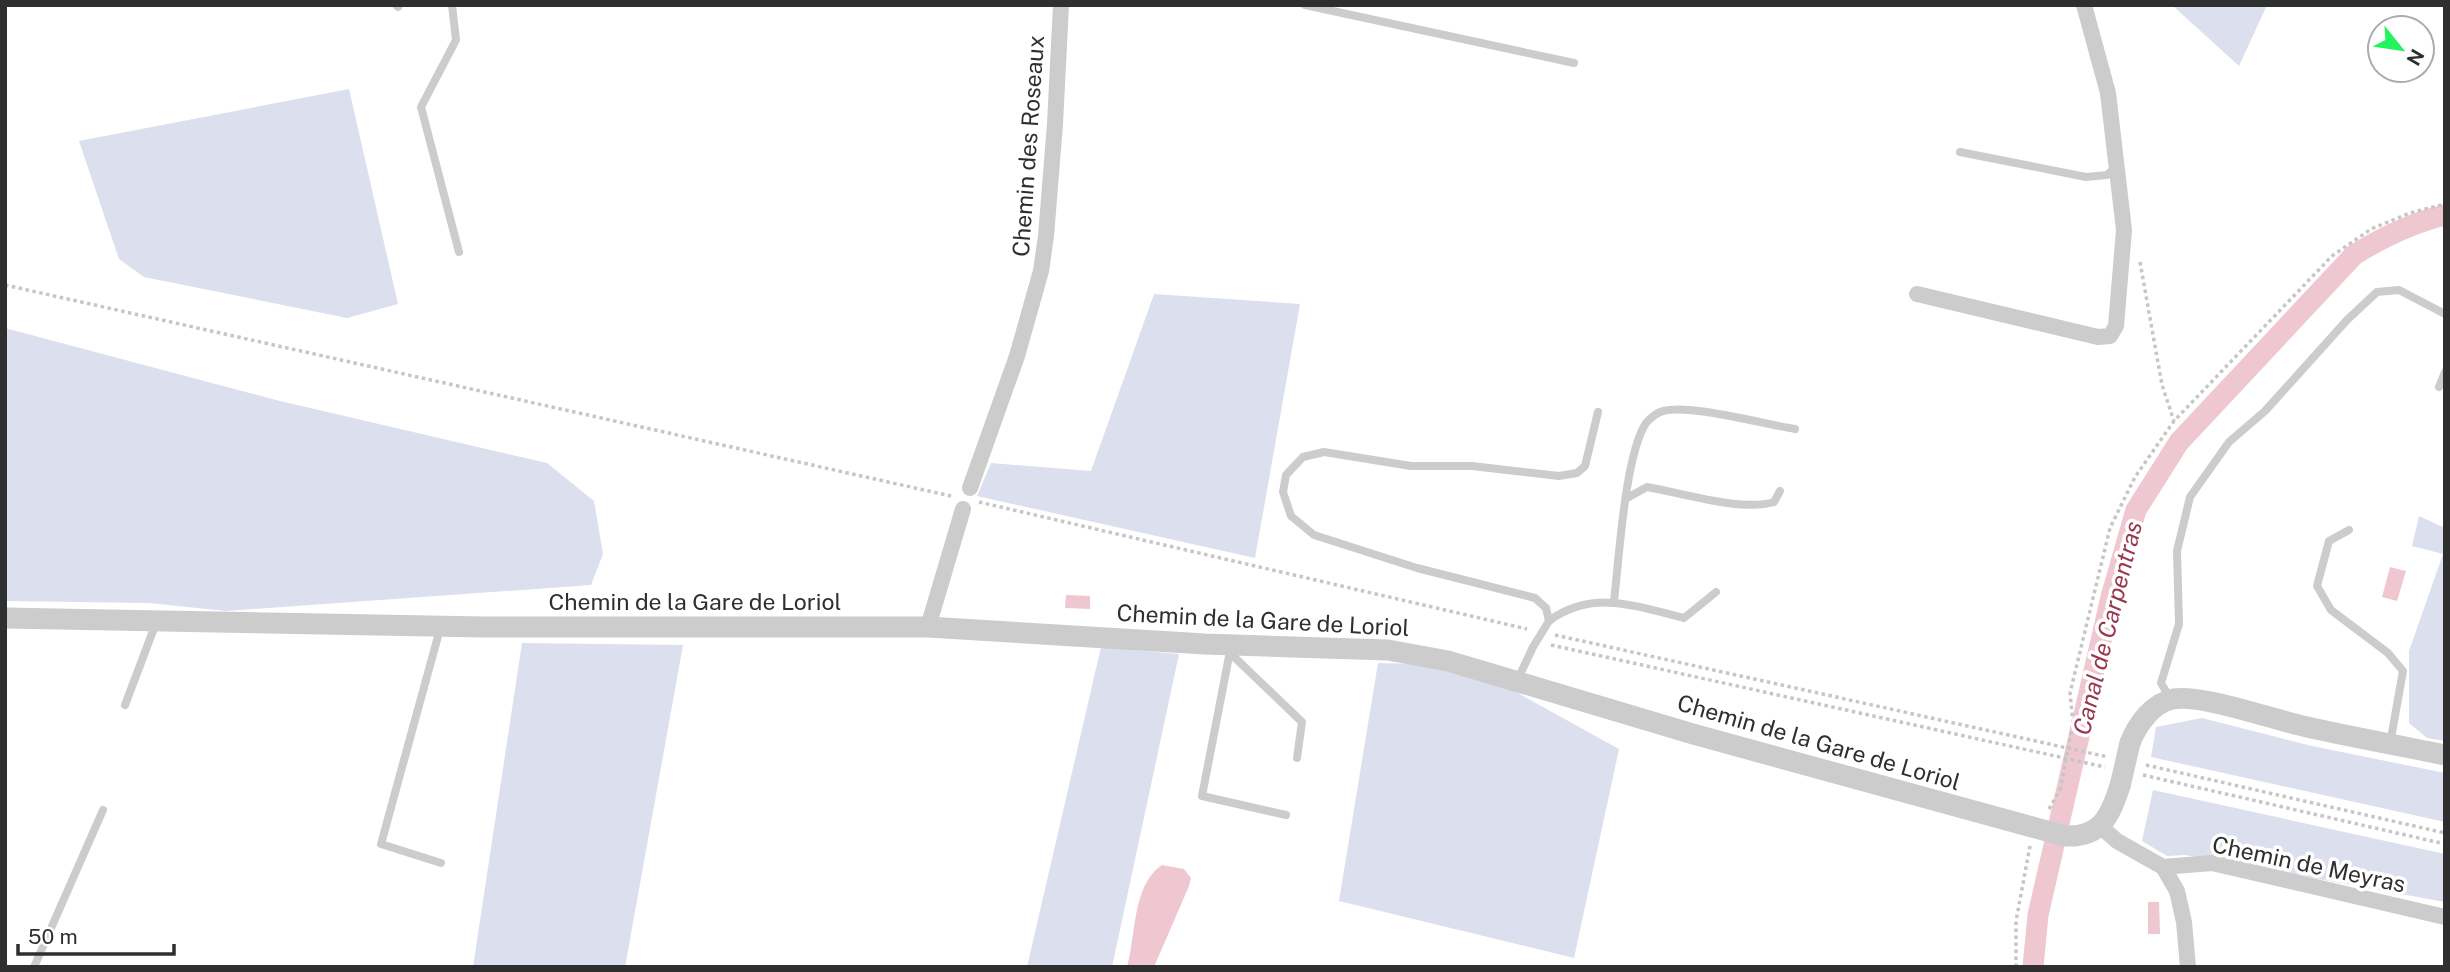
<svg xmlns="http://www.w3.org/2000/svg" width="2450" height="972" font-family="'Public Sans',sans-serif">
  <rect width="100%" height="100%" fill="#fff"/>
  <g fill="#dcdfee">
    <path d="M 2172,5 L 2267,5 L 2239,66 Z"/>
    <path d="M 349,89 L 398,304 L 347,318 L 144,277 L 119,259 L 79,141 Z"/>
    <path d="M 1154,294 L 1300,304 L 1255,558 L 977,496 L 991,463 L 1091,471 Z"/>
    <path d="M 5,328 L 280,401 L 547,463 L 594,501 L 603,554 L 591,585 L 226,611 L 149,603 L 5,601 Z"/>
    <path d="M 2419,516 L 2445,528 L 2445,741 L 2427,738 L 2409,723 L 2409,651 L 2443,554 L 2412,546 Z"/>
    <path d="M 522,643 L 683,645 L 625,967 L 473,967 Z"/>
    <path d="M 1101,647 L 1179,654 L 1112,967 L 1027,967 Z"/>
    <path d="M 1378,663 L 1419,664 L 1505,686 L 1619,749 L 1574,958 L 1339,901 Z"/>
    <path d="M 2202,718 L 2312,746 L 2445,773 L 2445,822 L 2151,757 L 2156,727 Z"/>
    <path d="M 2153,790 L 2445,854 L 2445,902 L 2185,855 L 2167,856 L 2142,841 Z"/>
  </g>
  <g fill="#efc7d1">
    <path d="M 2390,567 L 2406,571 L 2397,601 L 2382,597 Z"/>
    <path d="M 1066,595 L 1090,596 L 1090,609 L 1065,608 Z"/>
    <path d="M 1162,865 L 1184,869 L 1191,878 L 1189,886 L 1154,967 L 1127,967 C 1136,936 1132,885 1162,865 Z"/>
    <path d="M 2148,902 L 2159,902 L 2160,934 L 2148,934 Z"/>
  </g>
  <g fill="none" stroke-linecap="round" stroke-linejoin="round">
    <path stroke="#efc7d1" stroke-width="21" d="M 2033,967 L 2038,915 L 2111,597 L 2136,510 L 2179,442 L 2354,255 C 2383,237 2411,223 2445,215"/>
    <g stroke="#c6c6c6" stroke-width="3.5" stroke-dasharray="3.5 3.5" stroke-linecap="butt">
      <path d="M 2140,262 L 2162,385 L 2174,421"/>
      <path d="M 5,285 L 951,496"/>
      <path d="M 979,502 L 1527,629"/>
      <path d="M 1555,635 L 2108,757"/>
      <path d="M 1551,645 L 2105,767"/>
      <path d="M 2073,723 L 2070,693 L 2110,528 L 2135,477 L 2174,421 L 2332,256 L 2371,229 L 2410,213 L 2445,204"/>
      <path d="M 2146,765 L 2445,833"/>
      <path d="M 2143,775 L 2445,844"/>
      <path d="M 2049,809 L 2060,790"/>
      <path d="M 2016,967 L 2016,921 L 2030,846"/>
    </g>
    <g stroke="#ccc" stroke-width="8">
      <path d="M 396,5 L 398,7"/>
      <path d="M 452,5 L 456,40 L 421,107 L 459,252"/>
      <path d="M 1305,5 L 1574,63"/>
      <path d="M 1960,152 L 2086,177 L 2107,175 L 2117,166"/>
      <path d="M 2439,387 L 2445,372"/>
      <path d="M 1627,498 L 1647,487 C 1682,493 1742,512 1774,502 L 1780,491"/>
      <path d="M 2349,530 L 2329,541 L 2317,586 L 2331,610 L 2388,653 L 2403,671 L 2390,744"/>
      <path d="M 1614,601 C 1619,559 1625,455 1646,423 C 1650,418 1658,412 1663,411 C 1691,404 1764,424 1795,429"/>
      <path d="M 1549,621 C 1592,589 1636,606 1684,618 L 1716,592"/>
      <path d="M 440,629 L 381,844 L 441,863"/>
      <path d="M 1231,646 L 1202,796 L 1286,815"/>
      <path d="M 1230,653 L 1302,722 L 1297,758"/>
      <path d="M 1518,679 L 1533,647 L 1549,621 L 1546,608 L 1535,598 L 1417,568 L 1314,535 L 1291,516 L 1283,492 L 1286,475 L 1303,457 L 1324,452 L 1411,466 L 1472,466 L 1559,476 L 1577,473 L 1585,466 L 1598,412"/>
      <path d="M 2170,698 L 2161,683 L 2179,624 L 2177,551 L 2190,497 L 2229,442 L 2265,411 L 2347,320 L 2377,292 L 2399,290 L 2445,314"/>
      <path d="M 125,705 L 156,623"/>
      <path d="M 34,967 L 103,810"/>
    </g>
    <g stroke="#ccc" stroke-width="16">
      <path d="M 1917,294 L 2098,337 L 2110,336 L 2116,326 L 2124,230 L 2108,93 L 2084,5"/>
      <path d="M 970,488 L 1017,356 L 1041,271 L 1046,236 L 1055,124 L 1061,5"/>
      <path d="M 928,627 L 963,509"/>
      <path d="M 2100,826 L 2117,841 L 2163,867 L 2177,891 L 2184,922 L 2188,967"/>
      <path d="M 2163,867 L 2212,863 L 2445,917"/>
    </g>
    <g stroke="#ccc" stroke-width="21">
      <path d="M 5,618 L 483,627 L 928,627 L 1205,644 L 1388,650 L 1448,661 L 1693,734 L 2065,836 C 2101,838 2110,816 2120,786"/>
      <path d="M 2130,743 C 2137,725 2152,703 2173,699 C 2202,694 2271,719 2303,726 C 2350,737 2398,745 2445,755"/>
    </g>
    <path stroke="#c6c6c6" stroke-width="3.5" stroke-dasharray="3.5 3.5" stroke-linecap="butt" d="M 2060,790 L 2073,723"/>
    <path stroke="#ccc" stroke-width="21" d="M 2120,786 L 2130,743"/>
  </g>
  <g text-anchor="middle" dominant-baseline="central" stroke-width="7" stroke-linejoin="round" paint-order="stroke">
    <g font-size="23" fill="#2f2f2f" stroke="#fff">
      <text transform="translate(1028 146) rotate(-86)">Chemin des Roseaux</text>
      <text x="695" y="601">Chemin de la Gare de Loriol</text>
      <text transform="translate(1263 620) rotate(3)">Chemin de la Gare de Loriol</text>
      <text transform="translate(1819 742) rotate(16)">Chemin de la Gare de Loriol</text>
      <text transform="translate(2309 864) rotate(12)">Chemin de Meyras</text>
    </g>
    <g font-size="24" font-style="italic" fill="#993650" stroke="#fff">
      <text transform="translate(2107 628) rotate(-76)">Canal de Carpentras</text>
    </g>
  </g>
  <rect width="2450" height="972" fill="none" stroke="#2f2f2f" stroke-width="14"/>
  <g transform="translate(2401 49) rotate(120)"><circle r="33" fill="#ffffff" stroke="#acacac" stroke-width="2"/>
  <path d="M0-5L12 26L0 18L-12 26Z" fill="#23f45e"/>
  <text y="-10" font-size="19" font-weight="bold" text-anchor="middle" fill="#2f2f2f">N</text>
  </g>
  <path d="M18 944v10h156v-10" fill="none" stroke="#2f2f2f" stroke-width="3.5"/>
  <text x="28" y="944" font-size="21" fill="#2f2f2f" stroke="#ffffff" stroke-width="5" paint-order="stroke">50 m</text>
</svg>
